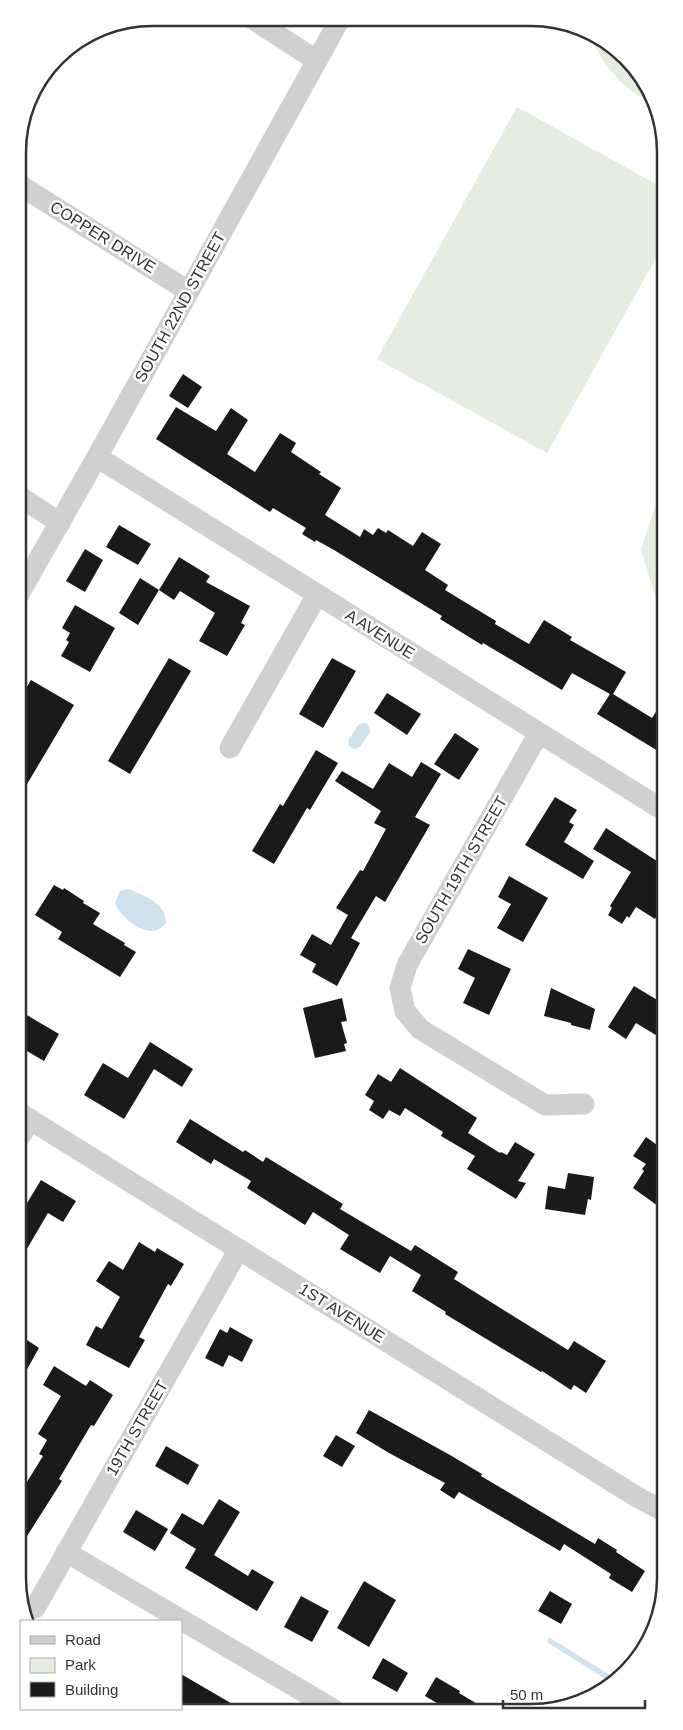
<svg xmlns="http://www.w3.org/2000/svg" width="683" height="1730" font-family="Helvetica,sans-serif">
  <rect width="100%" height="100%" fill="#fff"/>
  <g fill="#e6ecdf">
    <path d="M 591,38 L 626,57 L 651,101 C 646,98 638,96 633,92 C 615,79 600,58 591,38 Z"/>
    <path d="M 517,107 L 661,187 L 661,249 L 547,453 L 377,359 Z"/>
    <path d="M 662,486 L 662,604 L 656,600 L 641,549 Z"/>
  </g>
  <g fill="#cfe2ee">
    <path d="M 366,723 L 370,728 L 370,732 L 360,747 L 354,749 L 348,745 L 349,739 L 359,724 Z"/>
    <path d="M 129,889 C 145,896 166,903 166,923 C 162,927 159,930 153,931 C 139,932 119,915 115,903 L 120,891 Z"/>
  </g>
  <g fill="none" stroke-linecap="round" stroke-linejoin="round">
    <path stroke="#cfe2ee" stroke-width="5.5" d="M 550,1641 L 611,1679"/>
  </g>
  <g fill="#1a1a1a">
    <path d="M 183,374 L 202,387 L 188,408 L 169,396 Z"/>
    <path d="M 176,407 L 216,431 L 231,408 L 248,420 L 227,454 L 255,472 L 280,433 L 296,443 L 291,452 L 321,472 L 319,474 L 341,488 L 325,515 L 360,537 L 364,529 L 373,535 L 378,528 L 386,533 L 388,530 L 413,546 L 422,532 L 441,544 L 425,570 L 448,585 L 445,590 L 496,621 L 495,624 L 529,644 L 544,620 L 572,637 L 570,640 L 626,672 L 613,694 L 652,718 L 663,701 L 663,754 L 597,714 L 610,694 L 572,673 L 562,690 L 483,643 L 482,645 L 440,619 L 442,616 L 334,550 L 316,540 L 315,542 L 302,534 L 306,528 L 273,508 L 270,512 L 156,439 Z"/>
    <path d="M 119,525 L 151,544 L 138,565 L 106,547 Z"/>
    <path d="M 85,549 L 103,560 L 85,592 L 66,581 Z"/>
    <path d="M 179,557 L 210,576 L 206,582 L 250,606 L 241,623 L 245,625 L 227,656 L 199,641 L 215,613 L 180,591 L 174,600 L 159,590 Z"/>
    <path d="M 140,578 L 159,590 L 138,625 L 119,613 Z"/>
    <path d="M 75,605 L 115,628 L 90,672 L 61,656 L 69,642 L 66,640 L 70,633 L 62,628 Z"/>
    <path d="M 169,658 L 191,671 L 130,774 L 108,761 Z"/>
    <path d="M 332,658 L 356,671 L 323,728 L 299,714 Z"/>
    <path d="M 31,680 L 74,705 L 20,796 L 19,728 L 25,719 L 19,716 L 19,700 Z"/>
    <path d="M 387,693 L 421,714 L 407,735 L 374,713 Z"/>
    <path d="M 455,733 L 479,749 L 459,780 L 434,764 Z"/>
    <path d="M 316,750 L 338,763 L 310,810 L 307,808 L 274,864 L 252,851 L 280,804 L 283,806 Z"/>
    <path d="M 421,762 L 441,774 L 415,817 L 430,825 L 385,902 L 376,896 L 351,938 L 360,943 L 337,986 L 312,972 L 316,964 L 300,955 L 312,934 L 331,945 L 348,915 L 336,908 L 360,870 L 363,871 L 386,829 L 374,823 L 381,811 L 335,781 L 342,771 L 373,789 L 389,763 L 412,777 Z"/>
    <path d="M 555,797 L 577,810 L 569,822 L 574,825 L 564,842 L 594,861 L 583,879 L 525,845 Z"/>
    <path d="M 606,828 L 663,865 L 663,905 L 655,919 L 636,907 L 629,918 L 627,916 L 622,924 L 608,915 L 612,908 L 610,906 L 631,872 L 593,849 Z"/>
    <path d="M 509,876 L 548,898 L 523,942 L 497,928 L 511,904 L 498,897 Z"/>
    <path d="M 54,885 L 63,890 L 64,888 L 84,901 L 83,903 L 100,913 L 93,924 L 125,943 L 124,945 L 136,952 L 120,977 L 58,939 L 62,932 L 35,915 Z"/>
    <path d="M 468,949 L 511,969 L 489,1015 L 463,1003 L 475,978 L 458,969 Z"/>
    <path d="M 634,986 L 664,1004 L 664,1040 L 636,1023 L 626,1039 L 608,1027 Z"/>
    <path d="M 551,988 L 595,1009 L 590,1030 L 571,1025 L 571,1023 L 544,1016 Z"/>
    <path d="M 342,998 L 347,1021 L 341,1022 L 347,1043 L 344,1044 L 346,1051 L 315,1058 L 303,1008 Z"/>
    <path d="M 20,1011 L 59,1034 L 44,1061 L 20,1047 Z"/>
    <path d="M 150,1042 L 193,1069 L 182,1087 L 154,1069 L 124,1119 L 84,1095 L 103,1063 L 128,1078 Z"/>
    <path d="M 400,1068 L 477,1118 L 468,1133 L 500,1153 L 501,1152 L 507,1155 L 515,1142 L 535,1154 L 518,1181 L 526,1183 L 516,1199 L 467,1169 L 475,1156 L 441,1136 L 443,1132 L 405,1108 L 400,1116 L 389,1110 L 383,1119 L 369,1110 L 374,1101 L 365,1095 L 378,1074 L 391,1082 Z"/>
    <path d="M 190,1119 L 243,1152 L 245,1150 L 263,1162 L 266,1157 L 302,1179 L 343,1204 L 340,1209 L 411,1251 L 415,1245 L 458,1272 L 454,1279 L 568,1350 L 574,1341 L 606,1361 L 586,1393 L 574,1385 L 571,1390 L 542,1371 L 541,1372 L 445,1314 L 446,1312 L 412,1291 L 421,1275 L 390,1256 L 380,1273 L 340,1249 L 349,1235 L 313,1212 L 305,1225 L 247,1188 L 251,1181 L 214,1159 L 211,1164 L 176,1142 Z"/>
    <path d="M 646,1137 L 664,1150 L 664,1196 L 658,1206 L 633,1188 L 644,1171 L 642,1169 L 646,1164 L 633,1156 Z"/>
    <path d="M 568,1173 L 594,1177 L 591,1200 L 588,1199 L 585,1215 L 545,1209 L 548,1186 L 565,1189 Z"/>
    <path d="M 41,1180 L 76,1201 L 63,1222 L 48,1213 L 21,1259 L 21,1213 Z"/>
    <path d="M 139,1242 L 155,1252 L 157,1248 L 184,1264 L 171,1286 L 168,1284 L 139,1337 L 145,1340 L 129,1368 L 86,1345 L 96,1326 L 102,1329 L 120,1297 L 96,1281 L 109,1261 L 123,1270 Z"/>
    <path d="M 230,1327 L 253,1340 L 242,1362 L 229,1355 L 223,1367 L 205,1358 L 220,1329 L 227,1333 Z"/>
    <path d="M 21,1336 L 39,1348 L 21,1380 Z"/>
    <path d="M 54,1366 L 86,1386 L 90,1380 L 113,1395 L 94,1426 L 91,1425 L 59,1479 L 62,1481 L 22,1544 L 22,1490 L 43,1456 L 39,1454 L 47,1440 L 38,1434 L 61,1396 L 43,1385 Z"/>
    <path d="M 369,1410 L 450,1455 L 482,1474 L 481,1476 L 595,1544 L 598,1538 L 617,1550 L 616,1552 L 645,1571 L 632,1592 L 609,1578 L 611,1574 L 564,1544 L 560,1551 L 459,1492 L 454,1499 L 440,1490 L 445,1483 L 389,1453 L 356,1433 Z"/>
    <path d="M 336,1435 L 355,1446 L 342,1467 L 323,1456 Z"/>
    <path d="M 166,1446 L 199,1465 L 188,1485 L 155,1466 Z"/>
    <path d="M 219,1499 L 240,1512 L 214,1555 L 248,1576 L 252,1569 L 274,1582 L 257,1611 L 185,1568 L 196,1549 L 170,1533 L 182,1513 L 203,1525 Z"/>
    <path d="M 136,1510 L 168,1529 L 155,1551 L 123,1532 Z"/>
    <path d="M 364,1581 L 396,1600 L 369,1647 L 337,1628 Z"/>
    <path d="M 550,1591 L 572,1604 L 561,1624 L 538,1611 Z"/>
    <path d="M 301,1596 L 329,1611 L 312,1642 L 284,1627 Z"/>
    <path d="M 383,1658 L 408,1673 L 397,1692 L 372,1678 Z"/>
    <path d="M 181,1674 L 241,1709 L 190,1710 L 181,1704 Z"/>
    <path d="M 436,1677 L 460,1691 L 459,1693 L 484,1708 L 447,1709 L 425,1696 Z"/>
  </g>
  <g fill="none" stroke-linecap="round" stroke-linejoin="round">
    <g stroke="#d0d0d0" stroke-width="21">
      <path d="M 251,18 L 316,60"/>
      <path d="M 18,184 L 188,291"/>
      <path d="M 97,457 L 663,810"/>
      <path d="M 19,496 L 60,523"/>
      <path d="M 19,594 L 97,457 L 340,19"/>
      <path d="M 539,733 L 407,965 L 400,988 L 405,1011 L 420,1029 L 545,1105 L 584,1104"/>
      <path d="M 230,748 L 317,595"/>
      <path d="M 21,1114 L 637,1497 L 665,1512"/>
      <path d="M 21,1135 L 30,1119"/>
      <path d="M 66,1552 L 333,1709"/>
      <path d="M 35,1608 L 239,1249"/>
    </g>
  </g>
  <g text-anchor="middle" dominant-baseline="central" stroke-width="5" stroke-linejoin="round" paint-order="stroke">
    <g font-size="16" fill="#333" stroke="#fff">
      <text transform="translate(103 237) rotate(32)">COPPER DRIVE</text>
      <text transform="translate(180 307) rotate(-61)">SOUTH 22ND STREET</text>
      <text transform="translate(380 634) rotate(32)">A AVENUE</text>
      <text transform="translate(461 870) rotate(-60)">SOUTH 19TH STREET</text>
      <text transform="translate(342 1313) rotate(32)">1ST AVENUE</text>
      <text transform="translate(137 1428) rotate(-60)">19TH STREET</text>
    </g>
  </g>
  <path d="M0 0H683V1730H0ZM152 26H531A126 126 0 0 1 657 152V1578A126 126 0 0 1 531 1704H152A126 126 0 0 1 26 1578V152A126 126 0 0 1 152 26Z" fill="#fff" fill-rule="evenodd"/>
  <path fill="none" stroke="#333" stroke-width="2.5" d="M152 26H531A126 126 0 0 1 657 152V1578A126 126 0 0 1 531 1704H152A126 126 0 0 1 26 1578V152A126 126 0 0 1 152 26Z"/>
  <rect x="20" y="1620" width="162" height="90" fill="#ffffff" stroke="#adadad"/>
  <rect x="30" y="1636" width="25" height="8" fill="#d0d0d0" stroke="#adadad"/>
  <text x="65" y="1645" font-size="15" fill="#333333">Road</text>
  <rect x="30" y="1658" width="25" height="15" fill="#e6ecdf" stroke="#adadad"/>
  <text x="65" y="1670" font-size="15" fill="#333333">Park</text>
  <rect x="30" y="1682" width="25" height="15" fill="#1a1a1a" stroke="#adadad"/>
  <text x="65" y="1695" font-size="15" fill="#333333">Building</text>
  <path d="M503 1700v8h142v-8" fill="none" stroke="#333333" stroke-width="2.5"/>
  <text x="510" y="1700" font-size="15" fill="#333333" stroke="#ffffff" stroke-width="4" paint-order="stroke">50 m</text>
</svg>
